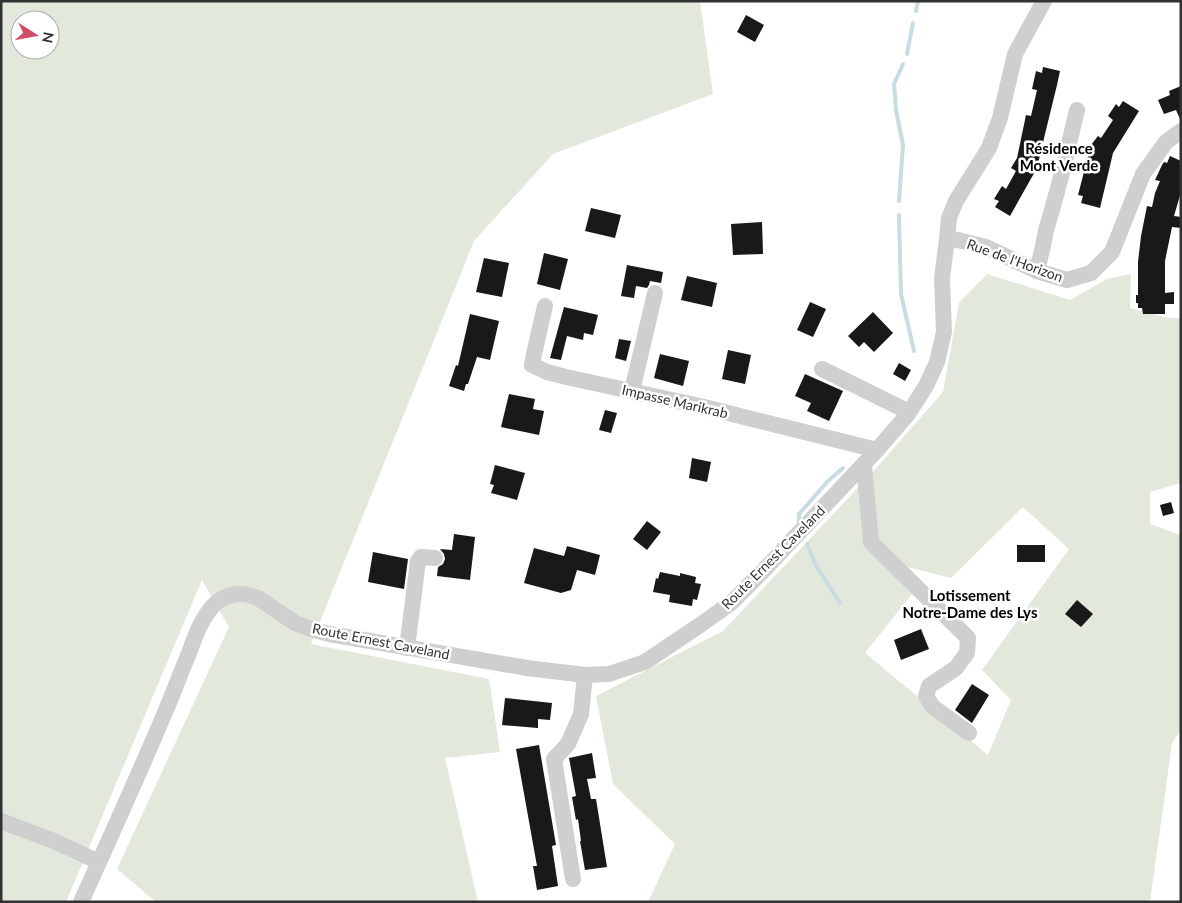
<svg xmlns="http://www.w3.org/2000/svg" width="1182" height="903" font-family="Lato,sans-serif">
  <rect width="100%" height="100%" fill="#fff"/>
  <g fill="#e3e8dd" fill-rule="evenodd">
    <path d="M 1,1 L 700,1 L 713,94 L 553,154 L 474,241 L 311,644 L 489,679 L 500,752 L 445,758 L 478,902 L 156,902 L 117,869 L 229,627 L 202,580 L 66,902 L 1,902 ZM 20,20 L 50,20 L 50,50 L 20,50 Z"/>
    <path d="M 987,274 L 1070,300 L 1107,279 L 1131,274 L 1130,308 L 1168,318 L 1181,318 L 1181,483 L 1150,492 L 1150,524 L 1181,535 L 1181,730 L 1172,743 L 1150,902 L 648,902 L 675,844 L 613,784 L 596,696 L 723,631 L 871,474 L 943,392 L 959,303 ZM 1023,507 L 1069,549 L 982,670 L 1011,700 L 988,755 L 865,653 L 912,594 L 892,563 L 951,578 Z"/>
  </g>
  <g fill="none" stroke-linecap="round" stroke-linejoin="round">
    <g stroke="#c8dce2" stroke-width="4">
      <path d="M 916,11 L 918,1"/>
      <path d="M 907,54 L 913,23"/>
      <path d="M 899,201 L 903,145 L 896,110 L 894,84 L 903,64"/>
      <path d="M 899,215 L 901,294 L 914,351"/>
      <path d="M 799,524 L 799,514 L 828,481 L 843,468"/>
      <path d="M 807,544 L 815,564 L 840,603"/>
    </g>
  </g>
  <g fill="#191919">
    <path d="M 746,15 L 764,25 L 755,42 L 737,32 Z"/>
    <path d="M 1043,67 L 1060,71 L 1057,85 L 1045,134 L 1037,168 L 1010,216 L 995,207 L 999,201 L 994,199 L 1002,186 L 1006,189 L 1016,171 L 1011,168 L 1017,158 L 1026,115 L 1031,116 L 1037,90 L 1032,89 L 1036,71 L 1042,73 Z"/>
    <path d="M 1181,86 L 1181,119 L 1180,119 L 1176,110 L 1164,114 L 1158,100 L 1170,95 L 1169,91 Z"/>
    <path d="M 1123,101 L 1139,111 L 1113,153 L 1100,208 L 1081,203 L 1083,196 L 1078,195 L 1091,145 L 1098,136 L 1101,138 L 1113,120 L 1108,116 L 1116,104 L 1119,107 Z"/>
    <path d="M 1170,156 L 1181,161 L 1181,192 L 1174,216 L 1181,217 L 1181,228 L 1172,227 L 1165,261 L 1165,293 L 1174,292 L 1174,304 L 1165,304 L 1165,314 L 1143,314 L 1142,308 L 1138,308 L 1138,303 L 1136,303 L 1136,295 L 1138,295 L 1138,262 L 1141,236 L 1147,206 L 1152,207 L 1155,193 L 1160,181 L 1155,180 L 1162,165 L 1164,162 L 1167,163 Z"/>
    <path d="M 591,208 L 621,215 L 615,238 L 585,231 Z"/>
    <path d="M 762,222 L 763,254 L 733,255 L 731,224 Z"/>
    <path d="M 544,253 L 568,259 L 560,290 L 537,284 Z"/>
    <path d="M 484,258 L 509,263 L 502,297 L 476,292 Z"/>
    <path d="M 627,265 L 663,272 L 661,283 L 650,281 L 649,285 L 647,288 L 636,286 L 634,298 L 621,296 Z"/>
    <path d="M 687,276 L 717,283 L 712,307 L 681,300 Z"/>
    <path d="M 810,302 L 826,309 L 813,337 L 797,330 Z"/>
    <path d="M 564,307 L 598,315 L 593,335 L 584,333 L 583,340 L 567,336 L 561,360 L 550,358 Z"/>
    <path d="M 873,312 L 893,333 L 874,352 L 864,342 L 859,347 L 848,336 Z"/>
    <path d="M 470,314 L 499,321 L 490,360 L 477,357 L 468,384 L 466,384 L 464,391 L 449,386 L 456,365 L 458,366 Z"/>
    <path d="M 619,339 L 631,341 L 626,361 L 615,358 Z"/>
    <path d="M 728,350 L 751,355 L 745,384 L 722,379 Z"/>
    <path d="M 660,354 L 689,361 L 683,386 L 654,378 Z"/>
    <path d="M 899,363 L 911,370 L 905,381 L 893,374 Z"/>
    <path d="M 805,374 L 843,391 L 829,421 L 807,411 L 811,403 L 795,396 Z"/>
    <path d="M 509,394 L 535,399 L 533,409 L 544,411 L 539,435 L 501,427 Z"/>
    <path d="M 605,410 L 617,413 L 611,433 L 599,430 Z"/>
    <path d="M 692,458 L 711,462 L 707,482 L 689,478 Z"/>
    <path d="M 495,465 L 525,473 L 517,500 L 491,493 L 494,485 L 490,484 Z"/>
    <path d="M 1171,502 L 1174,513 L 1163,516 L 1160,505 Z"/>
    <path d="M 647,521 L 661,532 L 647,550 L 633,539 Z"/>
    <path d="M 454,534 L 475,537 L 470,580 L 437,576 L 438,567 L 443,564 L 445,559 L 444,554 L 440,549 L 452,550 Z"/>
    <rect x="1017" y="545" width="28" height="17"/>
    <path d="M 567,546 L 600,555 L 595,575 L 577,570 L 571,590 L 561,593 L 524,583 L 534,548 L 564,556 Z"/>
    <path d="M 373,552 L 408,559 L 404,589 L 368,582 Z"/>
    <path d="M 660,572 L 680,576 L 680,573 L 696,577 L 695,583 L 701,584 L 697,600 L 693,599 L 692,606 L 669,602 L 670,595 L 653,592 L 656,578 L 658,579 Z"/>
    <path d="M 1077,600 L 1093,614 L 1081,627 L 1065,614 Z"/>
    <path d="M 921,629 L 929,649 L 901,660 L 894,640 Z"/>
    <path d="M 972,684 L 989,695 L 972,723 L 955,710 Z"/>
    <path d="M 505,698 L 552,703 L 550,720 L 538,719 L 538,728 L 502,725 Z"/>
    <path d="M 539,745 L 556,845 L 552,846 L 558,886 L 537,890 L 533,866 L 537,866 L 516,749 Z"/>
    <path d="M 592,753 L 596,778 L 587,779 L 591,799 L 596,799 L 607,867 L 585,870 L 580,841 L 581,841 L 578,819 L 576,820 L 572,797 L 576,796 L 569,758 Z"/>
  </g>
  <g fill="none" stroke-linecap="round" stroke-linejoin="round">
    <g stroke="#cfcfcf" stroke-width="16">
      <path d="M 947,239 L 958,240 L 986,247 L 1037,271 L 1067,280 L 1091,273 L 1112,252 L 1143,174 L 1166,142 L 1181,131"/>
      <path d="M 1037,271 L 1043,246 L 1046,230 L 1052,210 L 1062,173 L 1077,110"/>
      <path d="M 545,306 L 534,354 L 532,365 L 547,372 L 566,377 L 700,406 L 877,450"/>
      <path d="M 822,369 L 901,408 L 908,414"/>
      <path d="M 632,391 L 655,293"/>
      <path d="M 864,465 L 871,542 L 968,638 L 967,653 L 956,668 L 929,686 L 926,696 L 933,707 L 969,733"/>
      <path d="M 407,648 L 418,561 L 421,557 L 435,558"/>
      <path d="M 1,821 L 54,841 L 99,862"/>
      <path d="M 573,879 L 554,759 L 568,744 L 581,714 L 585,675"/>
      <path d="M 81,902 C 110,838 139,774 166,710 C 174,691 181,672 189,653 C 195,637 201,619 213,606 C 225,593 242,591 258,598 L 295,623 L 311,629 L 329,634 L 527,668 L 585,675 L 609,674 L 645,662 L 700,625 L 731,603 L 763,571 L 877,450 L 908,414 L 926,386 L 937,362 L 944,332 L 942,278 L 947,239 L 949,218 L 956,201 L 989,148 L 1000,118 L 1015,54 L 1044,1"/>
    </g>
  </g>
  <g text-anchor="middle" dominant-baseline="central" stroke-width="5" stroke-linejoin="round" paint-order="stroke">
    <g font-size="14" fill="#323232" stroke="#fff">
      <text transform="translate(1015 260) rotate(20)">Rue de l'Horizon</text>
      <text transform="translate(675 401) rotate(13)">Impasse Marikrab</text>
      <text transform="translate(773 557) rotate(-45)">Route Ernest Caveland</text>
      <text transform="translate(381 641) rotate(11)">Route Ernest Caveland</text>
    </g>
    <g font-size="15" font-weight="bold" fill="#000" stroke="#fff">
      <text x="1059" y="148">Résidence<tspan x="1059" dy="17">Mont Verde</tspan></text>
      <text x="970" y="595">Lotissement<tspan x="970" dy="17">Notre-Dame des Lys</tspan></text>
    </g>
  </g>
  <rect width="1182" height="903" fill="none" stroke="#323232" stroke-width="5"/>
  <g transform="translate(35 35) rotate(101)"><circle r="24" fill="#ffffff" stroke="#adadad"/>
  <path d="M0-4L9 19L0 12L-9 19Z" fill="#d04d68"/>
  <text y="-8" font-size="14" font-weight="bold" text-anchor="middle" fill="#323232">N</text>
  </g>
</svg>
